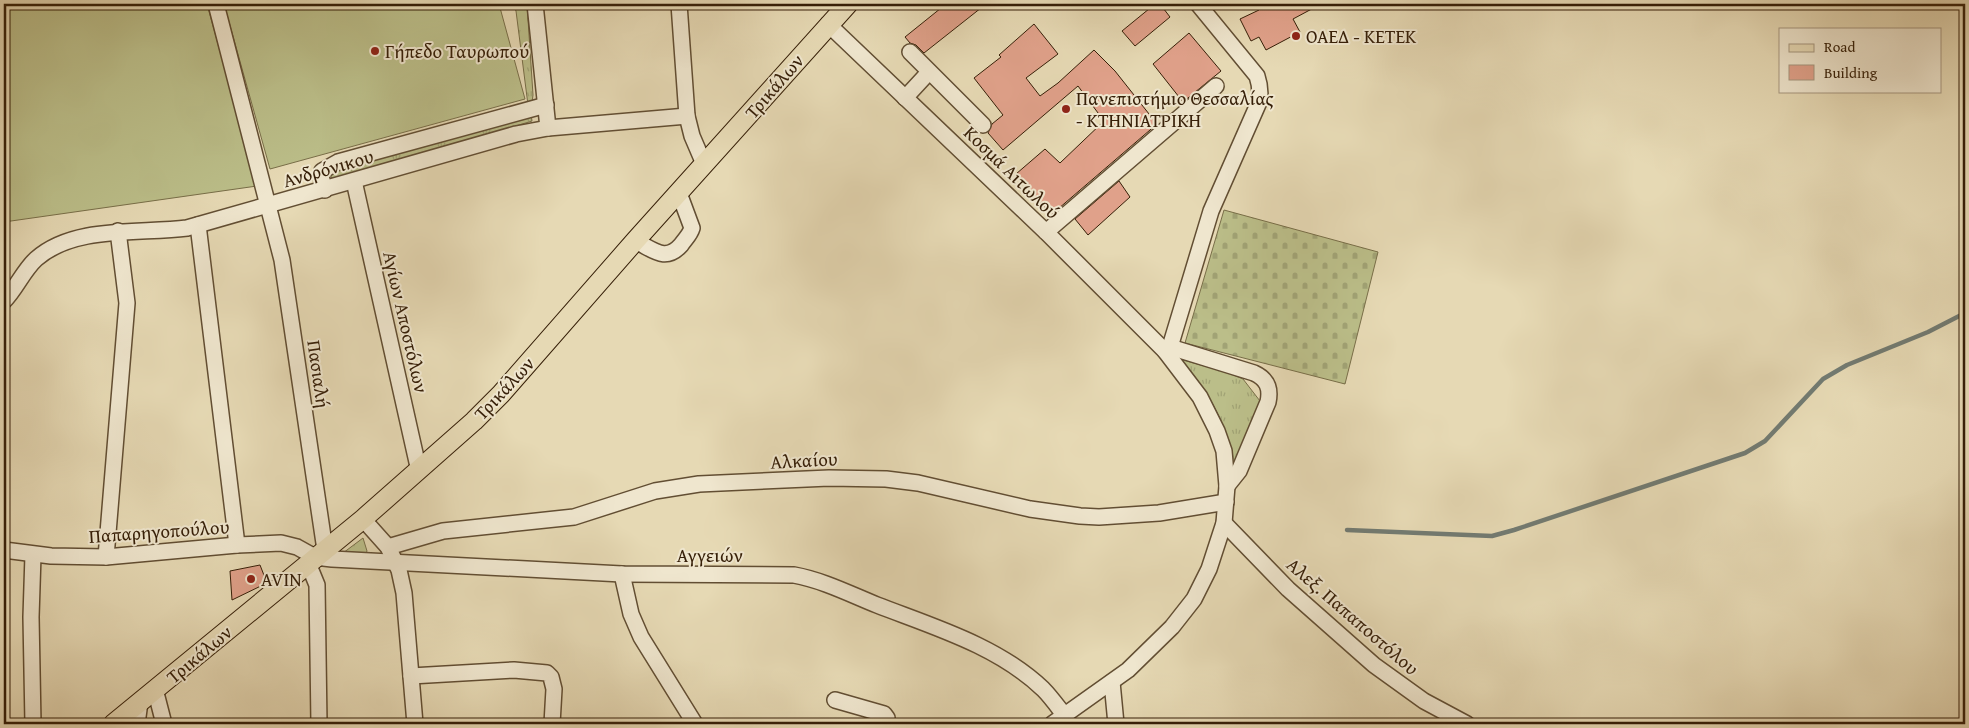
<svg xmlns="http://www.w3.org/2000/svg" width="1969" height="728" font-family="'Gentium Book Plus',serif">
  <defs>
    <pattern id="grass-tufts" width="24" height="20" patternUnits="userSpaceOnUse" patternTransform="scale(1.25)"><rect width="24" height="20" fill="#bbbe89"/><path d="M3 7l-1-3M5 7V3M7 7l1-3M15 17l-1-3M17 17v-4M19 17l1-3" fill="none" stroke="#a1a375"/></pattern>
    <pattern id="cemetery-stones" width="16" height="16" patternUnits="userSpaceOnUse" patternTransform="scale(1.25)"><rect width="16" height="16" fill="#bbbe89"/><path d="M2 7V4a2 2 0 0 1 4 0v3zM10 15v-3a2 2 0 0 1 4 0v3z" fill="#a1a375"/></pattern>
  </defs>
  <rect width="100%" height="100%" fill="#e6d9b4"/>
  <filter id="stains"><feTurbulence type="fractalNoise" baseFrequency=".004" numOctaves="4"/><feColorMatrix values="0 0 0 0 .2 0 0 0 0 .09 0 0 0 0 .02 0 0 0 .5 -.17"/></filter>
  <radialGradient id="worn" r=".72"><stop offset=".6" stop-color="#630" stop-opacity="0"/><stop offset="1" stop-color="#630" stop-opacity=".3"/></radialGradient>
  <g fill="url(#grass-tufts)" stroke="#786e48">
    <path d="M 513,4 L 527,4 L 533,95 L 532,103 L 528,105 L 516,11 Z"/>
    <path d="M 531,114 L 532,121 L 336,181 L 333,180 L 331,177 L 334,169 Z"/>
    <path d="M 1183,360 L 1226,372 L 1243,379 L 1260,401 L 1260,406 L 1234,467 C 1228,458 1228,444 1225,433 C 1219,410 1199,380 1183,362 Z"/>
    <path d="M 363,538 L 367,551 L 365,556 L 343,553 Z"/>
  </g>
  <path fill="url(#cemetery-stones)" stroke="#786e48" d="M 1224,210 L 1378,252 L 1345,384 L 1185,343 Z"/>
  <g fill="#bbbe89" stroke="#786e48">
    <path d="M 4,4 L 207,4 L 257,186 L 4,222 Z"/>
    <path d="M 224,4 L 499,4 L 525,99 L 270,169 Z"/>
  </g>
  <g fill="none" stroke-linecap="round" stroke-linejoin="round">
    <path stroke="#727b72" stroke-width="4.5" d="M 1347,530 L 1492,536 L 1514,530 L 1745,453 L 1765,441 L 1823,379 L 1847,365 L 1928,332 L 1965,313"/>
  </g>
  <g fill="#e0a18a" stroke="#361f08">
    <path d="M 946,4 L 986,4 L 924,53 L 916,45 L 910,43 L 905,37 Z"/>
    <path d="M 1155,4 L 1160,4 L 1170,17 L 1135,46 L 1122,31 Z"/>
    <path d="M 1256,4 L 1321,4 L 1293,19 L 1300,32 L 1266,50 L 1259,37 L 1251,41 L 1240,19 L 1259,10 Z"/>
    <path d="M 1034,24 L 1058,54 L 1026,78 L 1040,96 L 1058,83 L 1094,50 L 1115,71 L 1157,124 L 1051,215 L 1016,174 L 1045,149 L 1060,163 L 1104,121 L 1078,86 L 1003,150 L 988,133 L 992,124 L 1003,115 L 974,78 L 1001,57 L 999,55 Z"/>
    <path d="M 1189,33 L 1221,71 L 1183,102 L 1153,64 Z"/>
    <path d="M 1119,181 L 1130,197 L 1088,235 L 1075,219 Z"/>
    <path d="M 260,565 L 267,583 L 232,600 L 230,571 Z"/>
  </g>
  <g fill="none" stroke-linecap="round" stroke-linejoin="round">
    <g stroke="#624e33" stroke-width="18">
      <g id="minor">
        <path d="M 216,4 L 282,260 L 325,550"/>
        <path d="M 535,4 L 548,128"/>
        <path d="M 679,4 L 687,116 L 692,136 L 704,164"/>
        <path d="M 828,24 L 1046,232 L 1165,351 L 1200,397 L 1217,431 L 1224,451 L 1227,486 L 1224,523 L 1209,569 L 1194,599 L 1172,627 L 1128,670 L 1052,724"/>
        <path d="M 910,52 L 983,125"/>
        <path d="M 905,98 L 929,72"/>
        <path d="M 354,181 L 419,471"/>
        <path d="M 325,190 L 321,177 L 322,171 L 338,162 L 546,105"/>
        <path d="M 198,225 L 237,545"/>
        <path d="M 1046,232 L 1216,86"/>
        <path d="M 635,241 C 653,249 665,263 681,245 C 685,239 690,235 692,228 L 679,193"/>
        <path d="M 4,301 C 16,289 23,271 36,259 C 74,225 140,234 187,228 L 516,134 L 548,128 L 687,116"/>
        <path d="M 1170,347 L 1211,211 L 1259,102 C 1261,92 1260,85 1257,76 L 1198,4"/>
        <path d="M 1165,351 L 1170,347 L 1254,373 C 1267,379 1271,388 1268,402 L 1239,471 L 1227,486"/>
        <path d="M 363,519 L 388,547 L 399,570 L 404,593 L 415,724"/>
        <path d="M 1224,523 L 1288,589 L 1374,665 L 1424,701 L 1467,724"/>
        <path d="M 388,547 L 443,531 L 574,517 L 655,491 L 699,484 L 829,478 L 886,479 L 918,483 L 1030,509 L 1080,516 L 1099,517 L 1159,513 L 1226,502"/>
        <path d="M 4,550 L 51,556 L 106,557 L 237,545 L 281,543 L 297,547 L 315,557 L 332,559 L 622,574 L 794,575 C 822,580 850,594 877,605 C 934,627 998,646 1043,689 C 1051,697 1058,707 1065,716"/>
        <path d="M 33,555 L 31,617 L 33,724"/>
        <path d="M 106,557 L 127,303 L 118,231"/>
        <path d="M 308,563 L 317,585 L 319,724"/>
        <path d="M 622,574 L 631,614 L 641,637 L 695,724"/>
        <path d="M 411,676 L 514,670 L 547,673 L 551,677 L 554,689 L 552,724"/>
        <path d="M 1112,682 L 1116,724"/>
        <path d="M 155,689 L 164,724"/>
        <path d="M 835,700 L 884,714 L 887,718 L 886,724"/>
        <path d="M 137,724 L 140,702"/>
      </g>
    </g>
    <g stroke="#361f08" stroke-width="21">
      <path id="major" d="M 113,724 L 363,519 L 474,421 L 501,394 L 635,241 L 848,4"/>
    </g>
    <use href="#minor" stroke="#efe6ce" stroke-width="15"/>
    <use href="#major" stroke="#e6d9b4" stroke-width="19"/>
  </g>
  <g fill="#8f2418" stroke="#efe6ce" stroke-width="2">
    <circle cx="1296" cy="36" r="5"/>
    <circle cx="375" cy="51" r="5"/>
    <circle cx="1066" cy="109" r="5"/>
    <circle cx="251" cy="579" r="5"/>
  </g>
  <g text-anchor="middle" dominant-baseline="central" stroke-width="4" stroke-linejoin="round" paint-order="stroke">
    <g font-size="19" fill="#361f08" stroke="#efe6ce" text-anchor="start">
      <text x="1306" y="36">ΟΑΕΔ - ΚΕΤΕΚ</text>
      <text x="385" y="51">Γήπεδο Ταυρωπού</text>
      <text x="1076" y="98">Πανεπιστήμιο Θεσσαλίας<tspan x="1076" dy="22">- ΚΤΗΝΙΑΤΡΙΚΗ</tspan></text>
      <text x="261" y="579">AVIN</text>
    </g>
    <g font-size="19" fill="#361f08" stroke="#efe6ce">
      <text transform="translate(774 86) rotate(-49)">Τρικάλων</text>
      <text transform="translate(328 168) rotate(-16)">Ανδρόνικου</text>
      <text transform="translate(1012 172) rotate(44)">Κοσμά Αιτωλού</text>
      <text transform="translate(406 322) rotate(77)">Αγίων Αποστόλων</text>
      <text transform="translate(319 374) rotate(82)">Πασιαλή</text>
      <text transform="translate(504 388) rotate(-47)">Τρικάλων</text>
      <text transform="translate(804 460) rotate(-3)">Αλκαίου</text>
      <text transform="translate(159 531) rotate(-4)">Παπαρηγοπούλου</text>
      <text x="710" y="555">Αγγειών</text>
      <text transform="translate(1353 616) rotate(41)">Αλεξ. Παπαποστόλου</text>
      <text transform="translate(199 654) rotate(-40)">Τρικάλων</text>
    </g>
  </g>
  <rect width="1969" height="728" fill="none" stroke="#e6d9b4" stroke-width="20"/>
  <rect x="5" y="5" width="1959" height="718" fill="none" stroke="#361f08" stroke-width="2.5"/>
  <rect x="10" y="10" width="1949" height="708" fill="none" stroke="#361f08"/>
  <rect x="1779" y="28" width="162" height="65" fill="#efe6ce" stroke="#a5967f"/>
  <rect x="1789" y="44" width="25" height="8" fill="#e6d9b4" stroke="#a5967f"/>
  <text x="1824" y="52" font-size="15" fill="#361f08">Road</text>
  <rect x="1789" y="65" width="25" height="15" fill="#e0a18a" stroke="#a5967f"/>
  <text x="1824" y="78" font-size="15" fill="#361f08">Building</text>
  <rect width="100%" height="100%" filter="url(#stains)"/>
  <rect width="100%" height="100%" fill="url(#worn)"/>
</svg>
